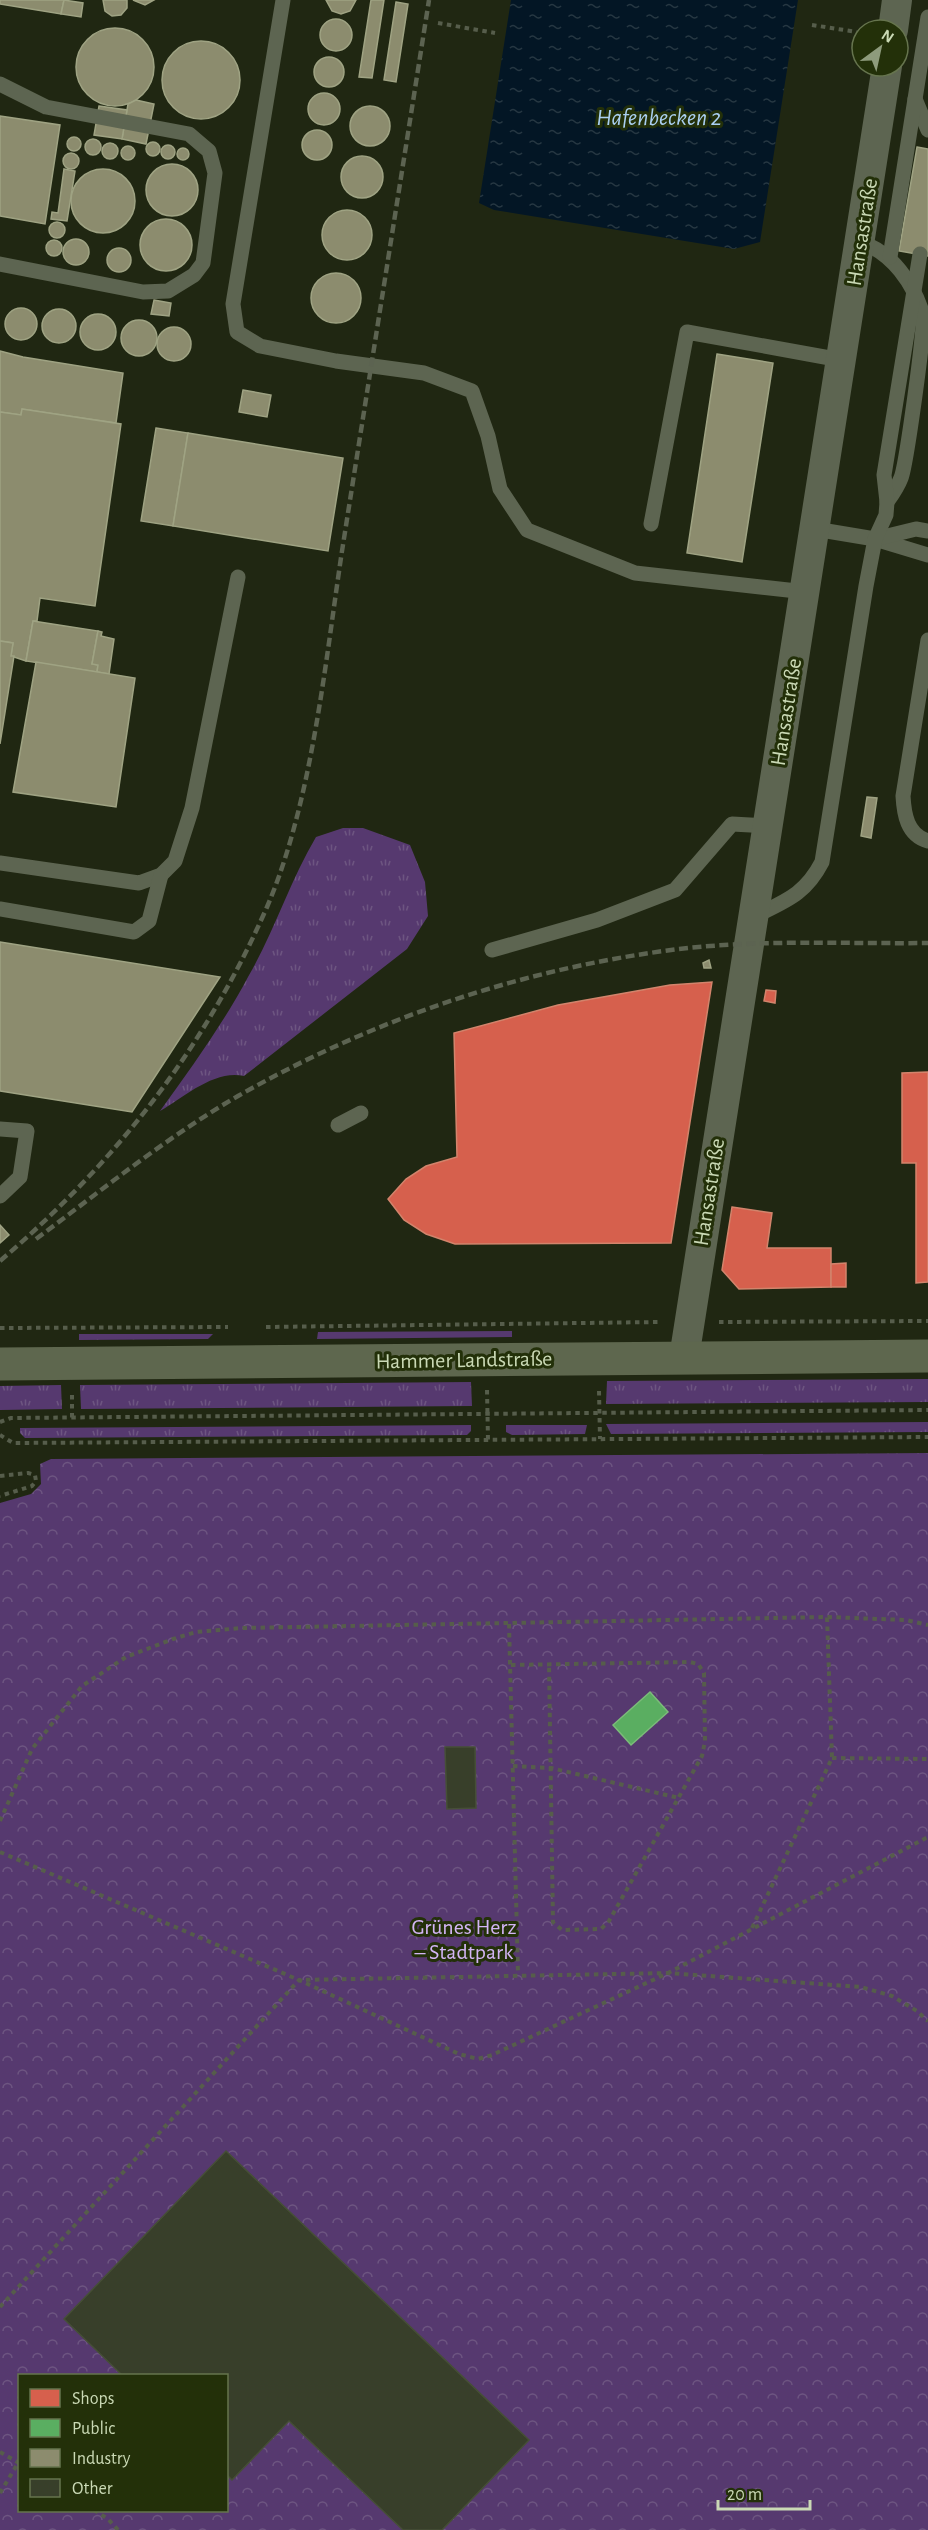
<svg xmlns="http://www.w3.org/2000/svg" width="928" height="2530" font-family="'Alegreya Sans',sans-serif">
  <defs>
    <pattern id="grass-tufts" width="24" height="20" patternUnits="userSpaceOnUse" patternTransform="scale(1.5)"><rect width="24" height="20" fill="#56396f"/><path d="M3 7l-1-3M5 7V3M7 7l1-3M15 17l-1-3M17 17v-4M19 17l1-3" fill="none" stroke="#6d5581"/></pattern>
    <pattern id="park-crowns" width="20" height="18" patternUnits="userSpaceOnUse" patternTransform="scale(1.5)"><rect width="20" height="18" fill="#56396f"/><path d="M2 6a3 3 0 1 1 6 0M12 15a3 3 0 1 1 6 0" fill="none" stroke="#6d5581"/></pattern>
    <pattern id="water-ripples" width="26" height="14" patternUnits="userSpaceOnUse" patternTransform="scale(1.5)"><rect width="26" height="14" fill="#031625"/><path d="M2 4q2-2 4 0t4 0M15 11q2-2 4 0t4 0" fill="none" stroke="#263742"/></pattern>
  </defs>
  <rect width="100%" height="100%" fill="#202712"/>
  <g fill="url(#grass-tufts)">
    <path d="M 343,828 L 363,828 L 410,845 L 425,882 L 428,916 L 407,949 L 244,1076 C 215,1069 184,1097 160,1111 C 191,1068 223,1024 248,977 C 274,932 290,881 316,837 Z"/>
    <path d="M 512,1331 L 512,1337 L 317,1339 L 318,1332 Z"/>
    <path d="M 79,1334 L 213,1334 L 208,1339 L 79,1340 Z"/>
    <path d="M 928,1379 L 928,1402 L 606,1404 L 607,1381 Z"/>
    <path d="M 471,1382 L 472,1406 L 81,1409 L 80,1385 Z"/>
    <path d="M 61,1385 L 62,1409 L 0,1410 L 0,1386 Z"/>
    <path d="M 928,1422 L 928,1432 L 611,1434 L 606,1424 Z"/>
    <path d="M 471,1425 L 471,1431 L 467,1435 L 25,1438 L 20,1433 L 20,1428 Z"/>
    <path d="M 506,1425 L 587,1425 L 585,1434 L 512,1435 L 506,1432 Z"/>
  </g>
  <path fill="url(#park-crowns)" fill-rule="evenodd" d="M 928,1453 L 928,2530 L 0,2530 L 0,1503 L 31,1494 L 41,1484 L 40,1464 L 51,1459 ZM 20,2376 L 226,2376 L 226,2510 L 20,2510 Z"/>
  <path fill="url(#water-ripples)" d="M 511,0 L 798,0 L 760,242 L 734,249 L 494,210 L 479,203 Z"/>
  <g fill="#d6604d" stroke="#d2846c" stroke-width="1.5">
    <path d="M 712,982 L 671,1243 L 455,1244 L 426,1234 L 404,1220 L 388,1199 L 406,1179 L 426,1166 L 457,1157 L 454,1033 L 558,1005 L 670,985 Z"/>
    <path d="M 766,990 L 776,991 L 775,1003 L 764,1001 Z"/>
    <path d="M 928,1072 L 928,1282 L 916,1283 L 916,1163 L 902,1163 L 902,1073 Z"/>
    <path d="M 732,1207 L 772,1213 L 767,1248 L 831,1248 L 831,1287 L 739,1289 L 722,1270 Z"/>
    <path d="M 846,1263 L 846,1287 L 831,1287 L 831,1264 Z"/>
  </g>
  <path fill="#5aae61" stroke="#7cbb7a" stroke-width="1.5" d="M 650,1692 L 668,1712 L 631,1745 L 613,1725 Z"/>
  <g fill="#8c8c6e" stroke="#9fa383" stroke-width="1.5">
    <path d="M 0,0 L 64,0 L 61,14 L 0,4 Z"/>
    <path d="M 64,0 L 83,3 L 81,17 L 61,14 Z"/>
    <path d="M 103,0 L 127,0 L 127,8 L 121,15 L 112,16 L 105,11 Z"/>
    <path d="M 133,0 L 154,0 L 145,5 Z"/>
    <path d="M 326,0 L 356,0 L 350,11 L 341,14 L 332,11 Z"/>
    <path d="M 371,0 L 384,0 L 372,78 L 359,77 Z"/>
    <path d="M 396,2 L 408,4 L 396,82 L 384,80 Z"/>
    <circle cx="336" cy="35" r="16"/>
    <circle cx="115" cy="67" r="39"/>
    <circle cx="201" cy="80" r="39"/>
    <circle cx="329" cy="72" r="15"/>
    <circle cx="324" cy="109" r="16"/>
    <path d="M 136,100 L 154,104 L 146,144 L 122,139 L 128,104 Z"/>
    <circle cx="370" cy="126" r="20"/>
    <path d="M 99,106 L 127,110 L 122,139 L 94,135 Z"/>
    <path d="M 0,116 L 60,125 L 45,224 L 0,216 Z"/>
    <circle cx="317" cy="145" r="15"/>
    <circle cx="74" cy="144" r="7"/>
    <circle cx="93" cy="147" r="8"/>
    <circle cx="153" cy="149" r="7"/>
    <circle cx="110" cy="151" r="8"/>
    <circle cx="168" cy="152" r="7"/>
    <circle cx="128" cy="153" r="7"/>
    <path d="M 917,147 L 928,149 L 928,256 L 899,251 Z"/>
    <circle cx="183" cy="154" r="6"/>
    <circle cx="71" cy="161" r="8"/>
    <circle cx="362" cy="177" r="21"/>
    <circle cx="172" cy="190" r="26"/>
    <path d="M 64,169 L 75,171 L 67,221 L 51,219 L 52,212 L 58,213 Z"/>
    <circle cx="103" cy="201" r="32"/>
    <circle cx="347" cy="235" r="25"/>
    <circle cx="166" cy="245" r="26"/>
    <circle cx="57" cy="230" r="8"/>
    <circle cx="76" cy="252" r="13"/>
    <circle cx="54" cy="248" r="8"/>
    <circle cx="119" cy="260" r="12"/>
    <circle cx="336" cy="298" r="25"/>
    <path d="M 154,300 L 171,303 L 169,316 L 151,314 Z"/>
    <circle cx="21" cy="324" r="16"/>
    <circle cx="59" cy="326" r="17"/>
    <circle cx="98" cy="332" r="18"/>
    <circle cx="139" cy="338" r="18"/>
    <circle cx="174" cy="344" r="17"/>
    <path d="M 0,351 L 23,357 L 123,373 L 116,423 L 22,409 L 21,415 L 0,412 Z"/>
    <path d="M 717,354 L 773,363 L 742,562 L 687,553 Z"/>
    <path d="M 243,390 L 271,395 L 267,417 L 239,412 Z"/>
    <path d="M 22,409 L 121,424 L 95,606 L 40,598 L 37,621 L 33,621 L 26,661 L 11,656 L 13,643 L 0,641 L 0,412 L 21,415 Z"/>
    <path d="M 156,428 L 188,433 L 173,526 L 141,521 Z"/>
    <path d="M 188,433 L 343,458 L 328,551 L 173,526 Z"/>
    <path d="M 33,621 L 98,631 L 92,664 L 98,665 L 97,672 L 26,661 Z"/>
    <path d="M 98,631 L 102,632 L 101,636 L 114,639 L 109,674 L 97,672 L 98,665 L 92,664 Z"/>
    <path d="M 0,641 L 13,643 L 11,656 L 14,656 L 0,744 Z"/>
    <path d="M 36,662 L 135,678 L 116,807 L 13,792 Z"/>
    <path d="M 867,797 L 877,798 L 871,838 L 861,836 Z"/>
    <path d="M 0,942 L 220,977 L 132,1112 L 0,1091 Z"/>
    <path d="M 709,960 L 711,968 L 704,968 L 703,963 Z"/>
    <path d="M 0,1225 L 9,1235 L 0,1243 Z"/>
  </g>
  <g fill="#383f2a" stroke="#464f37" stroke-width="1.5">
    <path d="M 445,1747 L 475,1747 L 476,1808 L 447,1809 Z"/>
    <path d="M 226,2151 L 529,2440 L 442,2530 L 403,2530 L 289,2421 L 232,2480 L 226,2474 L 226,2376 L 123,2376 L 64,2319 Z"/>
  </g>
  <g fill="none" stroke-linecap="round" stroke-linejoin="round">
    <g stroke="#565d4b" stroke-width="4" stroke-dasharray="4.5 4.5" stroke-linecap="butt">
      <path d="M 438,23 L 495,33"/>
      <path d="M 812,25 L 857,32"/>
      <path d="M 719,1322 L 928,1321"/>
      <path d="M 266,1327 L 660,1322"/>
      <path d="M 0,1328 L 228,1327"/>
      <path d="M 487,1390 L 488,1440"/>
      <path d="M 599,1391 L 600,1439"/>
      <path d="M 72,1395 L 72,1418"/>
      <path d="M 0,1422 L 11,1418 L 928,1410"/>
      <path d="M 0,1435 L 13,1443 L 928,1437"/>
      <path d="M 0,1476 L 28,1473 L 35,1475 L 36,1481 L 32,1486 L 0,1496"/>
      <path d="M 509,1624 L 518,1974"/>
      <path d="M 511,1665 L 690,1662 L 698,1664 L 704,1673 L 705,1741 L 702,1756 L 609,1921 L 601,1929 L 562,1930 L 553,1922 L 549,1664"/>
      <path d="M 832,1758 L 928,1759"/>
      <path d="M 513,1766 L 551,1768 L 679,1798"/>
      <path d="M 0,1821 L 32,1749 L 82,1686 L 126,1657 L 173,1639 L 196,1632 L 242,1628 L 827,1617 L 906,1620 L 928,1625"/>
      <path d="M 0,1852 L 299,1980 L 459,2054 L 478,2059 L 492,2055 L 668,1973 L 928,1837"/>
      <path d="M 752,1928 L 832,1758 L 827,1617"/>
      <path d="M 0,2307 L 299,1980 L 668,1973 L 861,1987 L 892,1996 L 917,2011 L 928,2021"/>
      <path d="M 0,2452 L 19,2463"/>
      <path d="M 0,2493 L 18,2463"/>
      <path d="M 94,2510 L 108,2519 L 118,2530"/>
    </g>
    <g stroke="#5d6551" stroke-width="15">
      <path d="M 283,0 L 233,304 L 237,332 L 260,346 L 336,361 L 424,373 L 472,391 L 488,436 L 500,489 L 527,530 L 635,573 L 806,592"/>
      <path d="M 0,84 L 46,107 L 189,134 L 203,146 L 209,151 L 215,173 L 203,263 L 194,275 L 168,291 L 143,292 L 0,264"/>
      <path d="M 915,99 L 928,130"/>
      <path d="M 860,242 C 892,252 914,284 923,315 C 926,324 906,466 901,478 C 898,486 892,495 887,502"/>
      <path d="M 890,257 L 928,17"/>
      <path d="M 651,524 L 687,332 L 841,360"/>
      <path d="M 815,529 L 875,539 L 928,555"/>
      <path d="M 875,539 L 916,529 L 928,531"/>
      <path d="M 928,640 L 903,796 C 904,814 907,835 928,841"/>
      <path d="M 0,863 L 139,883 L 161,875 L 175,861 L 192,808 L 238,577"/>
      <path d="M 0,909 L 134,932 L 149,921 L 161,875"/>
      <path d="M 753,917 C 785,901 805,895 822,862 L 866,586 L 875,539 L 886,515 L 887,502 L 884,475 L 920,254"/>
      <path d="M 492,950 L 597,920 L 675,890 L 732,824 L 767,826"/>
      <path d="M 338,1125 L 361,1113"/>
      <path d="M 0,1129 L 27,1131 L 20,1177 L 0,1196"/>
    </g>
    <g stroke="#5d6551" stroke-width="30">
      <path d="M 893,30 L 897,0"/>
      <path d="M 684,1358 L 887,66"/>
    </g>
    <path stroke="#5e674e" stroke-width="33" d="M 0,1364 L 928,1356"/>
    <g stroke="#5c6351" stroke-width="4.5" stroke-dasharray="9 4.5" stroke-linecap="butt">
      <path d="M 36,1239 C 102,1190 167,1137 238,1096 C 372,1020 518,970 671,950 C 756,939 843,944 928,943"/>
      <path d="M 0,1261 C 117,1161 205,1048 267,907 C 312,802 325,664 342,551 C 371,367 400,184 429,0"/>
    </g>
  </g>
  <g text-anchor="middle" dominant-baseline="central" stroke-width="6" stroke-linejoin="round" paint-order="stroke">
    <g font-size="22" fill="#cad9b5" stroke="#233009">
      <text transform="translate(862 232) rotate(-81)">Hansastraße</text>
      <text transform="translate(786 712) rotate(-81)">Hansastraße</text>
      <text transform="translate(709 1192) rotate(-81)">Hansastraße</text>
      <text transform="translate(464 1360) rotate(-1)">Hammer Landstraße</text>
    </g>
    <g font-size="22" fill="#d3b5f5" stroke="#233009">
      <text x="464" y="1927">Grünes Herz<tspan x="464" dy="25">– Stadtpark</tspan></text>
    </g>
    <g font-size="24" font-style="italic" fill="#aacff1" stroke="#233009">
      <text x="659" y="118">Hafenbecken 2</text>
    </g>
  </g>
  <rect x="18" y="2374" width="210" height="138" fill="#233009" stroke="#66744e" stroke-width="1.5"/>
  <rect x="30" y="2389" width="30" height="18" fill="#d6604d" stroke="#66744e" stroke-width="1.5"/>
  <text x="72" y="2404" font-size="18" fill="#cad9b5">Shops</text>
  <rect x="30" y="2419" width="30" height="18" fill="#5aae61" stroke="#66744e" stroke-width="1.5"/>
  <text x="72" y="2434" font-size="18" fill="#cad9b5">Public</text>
  <rect x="30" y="2449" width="30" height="18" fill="#8c8c6e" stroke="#66744e" stroke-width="1.5"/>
  <text x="72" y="2464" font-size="18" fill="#cad9b5">Industry</text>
  <rect x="30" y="2479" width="30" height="18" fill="#383f2a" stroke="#66744e" stroke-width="1.5"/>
  <text x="72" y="2494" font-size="18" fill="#cad9b5">Other</text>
  <g transform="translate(880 48) rotate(33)"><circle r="28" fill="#233009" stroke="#66744e" stroke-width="1.5"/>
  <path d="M0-4.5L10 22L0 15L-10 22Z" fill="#8e9b7c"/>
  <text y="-9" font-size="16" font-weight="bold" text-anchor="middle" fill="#cad9b5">N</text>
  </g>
  <path d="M718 2500v9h92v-9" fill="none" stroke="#cad9b5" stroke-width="3"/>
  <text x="727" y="2500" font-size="18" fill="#cad9b5" stroke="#233009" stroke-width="4.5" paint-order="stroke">20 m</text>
</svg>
